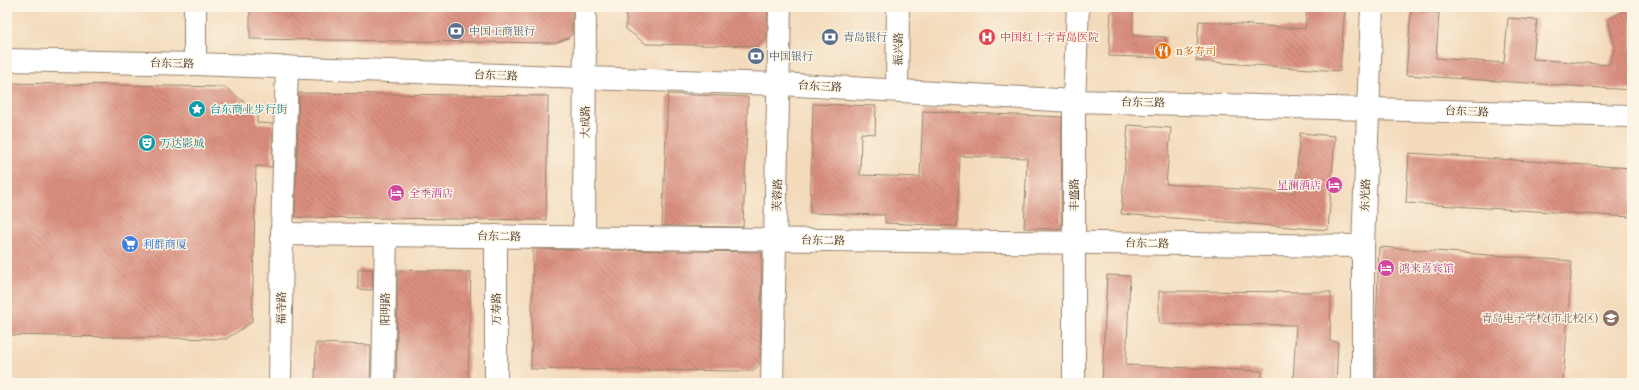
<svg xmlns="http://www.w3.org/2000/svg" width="1639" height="390" font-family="'Libre Caslon Text','Noto Serif SC',serif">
  <defs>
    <pattern id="building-back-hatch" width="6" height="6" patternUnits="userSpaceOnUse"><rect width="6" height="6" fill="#db8f7f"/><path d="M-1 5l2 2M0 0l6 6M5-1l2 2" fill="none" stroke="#b37567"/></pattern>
  </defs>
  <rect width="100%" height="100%" fill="#fcf5e5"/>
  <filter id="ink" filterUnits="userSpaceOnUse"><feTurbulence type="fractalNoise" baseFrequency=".025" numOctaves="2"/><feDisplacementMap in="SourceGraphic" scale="8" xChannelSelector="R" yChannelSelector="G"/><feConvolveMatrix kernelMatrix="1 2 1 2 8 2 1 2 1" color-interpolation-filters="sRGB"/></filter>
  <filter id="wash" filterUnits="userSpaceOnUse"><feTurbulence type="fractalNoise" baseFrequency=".012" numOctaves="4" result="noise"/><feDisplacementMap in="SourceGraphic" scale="16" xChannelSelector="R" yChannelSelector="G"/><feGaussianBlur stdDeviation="0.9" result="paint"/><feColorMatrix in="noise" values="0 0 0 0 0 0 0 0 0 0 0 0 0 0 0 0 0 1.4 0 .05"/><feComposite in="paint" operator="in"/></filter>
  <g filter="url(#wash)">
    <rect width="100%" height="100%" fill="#f3dabb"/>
    <g id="blocks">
      <g fill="url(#building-back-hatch)">
        <path d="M 250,7 L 572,7 L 572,34 L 568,38 L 555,43 L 250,39 Z"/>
        <path d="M 626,7 L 768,7 L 767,37 L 757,46 L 646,44 L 626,29 Z"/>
        <path d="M 1111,7 L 1133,7 L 1133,36 L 1166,37 L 1165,58 L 1109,56 Z"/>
        <path d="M 1307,7 L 1345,7 L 1340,71 L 1196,61 L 1199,21 L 1305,29 Z"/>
        <path d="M 1631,7 L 1632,7 L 1632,90 L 1406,75 L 1411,11 L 1439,13 L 1436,58 L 1504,63 L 1508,18 L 1537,20 L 1533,59 L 1609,65 L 1615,47 L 1608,19 Z"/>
        <path d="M 7,83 L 225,87 L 257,112 L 257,123 L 273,124 L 272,167 L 256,166 L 252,322 L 226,339 L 7,335 Z"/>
        <path d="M 299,93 L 548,96 L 546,220 L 295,217 Z"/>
        <path d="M 668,94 L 748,97 L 743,227 L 662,226 Z"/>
        <path d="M 813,104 L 876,106 L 875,134 L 861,133 L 860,175 L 920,177 L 923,111 L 1062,117 L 1061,229 L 1024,228 L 1027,158 L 960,156 L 957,226 L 885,223 L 885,215 L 810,213 Z"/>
        <path d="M 1128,125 L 1171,128 L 1166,184 L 1295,193 L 1300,133 L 1335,136 L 1328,230 L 1121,214 Z"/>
        <path d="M 1409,153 L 1632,168 L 1632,217 L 1406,203 Z"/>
        <path d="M 1379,247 L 1572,261 L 1563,383 L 1376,383 L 1376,330 Z"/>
        <path d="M 533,249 L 762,252 L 760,364 L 752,371 L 531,369 Z"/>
        <path d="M 358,269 L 373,269 L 372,290 L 358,289 Z"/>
        <path d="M 398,270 L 471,272 L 468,383 L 396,383 Z"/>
        <path d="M 1107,275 L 1130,276 L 1126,365 L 1262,371 L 1262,383 L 1102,383 Z"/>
        <path d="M 1159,291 L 1331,292 L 1330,341 L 1338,342 L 1336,383 L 1293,383 L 1296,325 L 1159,324 Z"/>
        <path d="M 316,343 L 371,345 L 370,382 L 315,381 Z"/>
      </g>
    </g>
  </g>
  <g filter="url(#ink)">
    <use href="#blocks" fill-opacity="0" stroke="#97826c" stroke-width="1"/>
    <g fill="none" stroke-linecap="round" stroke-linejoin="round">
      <g stroke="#97826c" stroke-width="24">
        <g id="minor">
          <path d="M 7,60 L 195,64 L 585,78 L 780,84 L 1074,101 L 1632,116"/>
          <path d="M 195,64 L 195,7"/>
          <path d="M 897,90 L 898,7"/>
          <path d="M 282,234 L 1363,246"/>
          <path d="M 496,236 L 496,383"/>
          <path d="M 584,238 L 585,7"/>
          <path d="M 280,383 L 282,234 L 287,67"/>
          <path d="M 383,383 L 386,234"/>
          <path d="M 772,383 L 780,7"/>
          <path d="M 1074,383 L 1074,101 L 1078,7"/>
          <path d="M 1363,383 L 1363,246 L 1372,7"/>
        </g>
      </g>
      <use href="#minor" stroke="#fff" stroke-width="22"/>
    </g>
  </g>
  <defs>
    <g id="bank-disc" transform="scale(0.9)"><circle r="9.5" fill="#5c6f8a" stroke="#fcf5e5"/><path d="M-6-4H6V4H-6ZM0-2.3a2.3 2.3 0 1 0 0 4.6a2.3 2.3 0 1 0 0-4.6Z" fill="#fff"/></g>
    <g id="hospital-disc" transform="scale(0.9)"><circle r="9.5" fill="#e0444e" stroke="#fcf5e5"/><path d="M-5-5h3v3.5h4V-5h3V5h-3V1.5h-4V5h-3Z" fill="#fff"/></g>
    <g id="restaurant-disc" transform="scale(0.9)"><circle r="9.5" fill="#e8710a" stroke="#fcf5e5"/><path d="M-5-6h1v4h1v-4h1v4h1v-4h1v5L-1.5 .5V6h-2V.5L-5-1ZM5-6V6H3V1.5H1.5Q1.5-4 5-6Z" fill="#fff"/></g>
    <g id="sight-disc" transform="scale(0.9)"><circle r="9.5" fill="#0f9aa8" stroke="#fcf5e5"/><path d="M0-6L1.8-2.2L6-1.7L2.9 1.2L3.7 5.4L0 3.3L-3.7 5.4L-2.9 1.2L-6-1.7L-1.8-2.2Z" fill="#fff"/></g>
    <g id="theatre-disc" transform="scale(0.9)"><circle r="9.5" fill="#0f9aa8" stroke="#fcf5e5"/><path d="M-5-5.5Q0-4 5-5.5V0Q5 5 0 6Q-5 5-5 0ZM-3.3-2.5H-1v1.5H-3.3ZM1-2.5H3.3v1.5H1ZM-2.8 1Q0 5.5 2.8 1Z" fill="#fff"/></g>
    <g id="hotel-disc" transform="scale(0.9)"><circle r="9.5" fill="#d1479c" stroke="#fcf5e5"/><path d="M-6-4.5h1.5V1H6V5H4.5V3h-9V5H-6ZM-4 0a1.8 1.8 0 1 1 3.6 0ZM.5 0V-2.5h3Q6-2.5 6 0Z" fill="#fff"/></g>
    <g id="supermarket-disc" transform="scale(0.9)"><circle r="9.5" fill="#3f7fe0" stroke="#fcf5e5"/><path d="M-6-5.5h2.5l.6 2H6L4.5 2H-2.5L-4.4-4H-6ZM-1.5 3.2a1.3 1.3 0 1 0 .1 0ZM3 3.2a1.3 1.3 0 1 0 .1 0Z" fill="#fff"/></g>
    <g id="school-disc" transform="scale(0.9)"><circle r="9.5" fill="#8d6e63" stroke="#fcf5e5"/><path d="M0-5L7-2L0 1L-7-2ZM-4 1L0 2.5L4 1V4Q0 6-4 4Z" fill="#fff"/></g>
  </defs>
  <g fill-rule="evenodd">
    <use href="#bank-disc" x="456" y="31"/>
    <use href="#bank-disc" x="830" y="37"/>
    <use href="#hospital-disc" x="987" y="37"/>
    <use href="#restaurant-disc" x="1163" y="51"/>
    <use href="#bank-disc" x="756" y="56"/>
    <use href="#sight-disc" x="197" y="109"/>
    <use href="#theatre-disc" x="147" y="143"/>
    <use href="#hotel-disc" x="1334" y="185"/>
    <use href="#hotel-disc" x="396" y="193"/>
    <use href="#supermarket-disc" x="130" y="244"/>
    <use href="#hotel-disc" x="1386" y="268"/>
    <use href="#school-disc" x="1611" y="318"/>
  </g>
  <g text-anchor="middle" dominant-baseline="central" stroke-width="3" stroke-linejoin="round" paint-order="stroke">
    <g font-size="11" fill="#4e5e75" stroke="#fcf5e5" text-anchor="start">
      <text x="469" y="31">中国工商银行</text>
      <text x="843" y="37">青岛银行</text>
      <text x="769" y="56">中国银行</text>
    </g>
    <g font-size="11" fill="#be3a42" stroke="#fcf5e5" text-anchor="start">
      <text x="1000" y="37">中国红十字青岛医院</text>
    </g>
    <g font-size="11" fill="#3b2a1e" stroke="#fcf5e5">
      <text transform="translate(898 49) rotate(-89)">振兴路</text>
      <text transform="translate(172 63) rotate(1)">台东三路</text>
      <text transform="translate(496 75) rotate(2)">台东三路</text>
      <text transform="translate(820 86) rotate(3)">台东三路</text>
      <text transform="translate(1143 102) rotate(1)">台东三路</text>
      <text transform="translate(1467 111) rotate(2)">台东三路</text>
      <text transform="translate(585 122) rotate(-90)">大成路</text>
      <text transform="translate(777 195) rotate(-88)">芙蓉路</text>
      <text transform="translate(1074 195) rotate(-90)">丰盛路</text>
      <text transform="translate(1365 195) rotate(-88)">东光路</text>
      <text transform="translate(499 236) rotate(1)">台东二路</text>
      <text transform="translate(823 240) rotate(1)">台东二路</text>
      <text transform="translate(1147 243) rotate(1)">台东二路</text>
      <text transform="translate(281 308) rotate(-89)">福寺路</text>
      <text transform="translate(385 309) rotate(-89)">阳明路</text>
      <text transform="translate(496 309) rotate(-90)">万寿路</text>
    </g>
    <g font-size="11" fill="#c56008" stroke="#fcf5e5" text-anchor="start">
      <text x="1176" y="51">n多寿司</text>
    </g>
    <g font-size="11" fill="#0d838f" stroke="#fcf5e5" text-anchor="start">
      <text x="210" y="109">台东商业步行街</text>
      <text x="160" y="143">万达影城</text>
    </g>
    <g font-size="11" fill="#b23c85" stroke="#fcf5e5" text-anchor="start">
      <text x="1321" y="185" text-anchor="end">星澜酒店</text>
      <text x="409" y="193">全季酒店</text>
      <text x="1399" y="268">鸿来喜宾馆</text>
    </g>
    <g font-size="11" fill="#366cbe" stroke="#fcf5e5" text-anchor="start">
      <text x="143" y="244">利群商厦</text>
    </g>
    <g font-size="11" fill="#785e54" stroke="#fcf5e5" text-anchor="end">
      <text x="1598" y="318">青岛电子学校(市北校区)</text>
    </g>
  </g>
  <rect width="1639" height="390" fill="none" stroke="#fcf5e5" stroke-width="24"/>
</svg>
